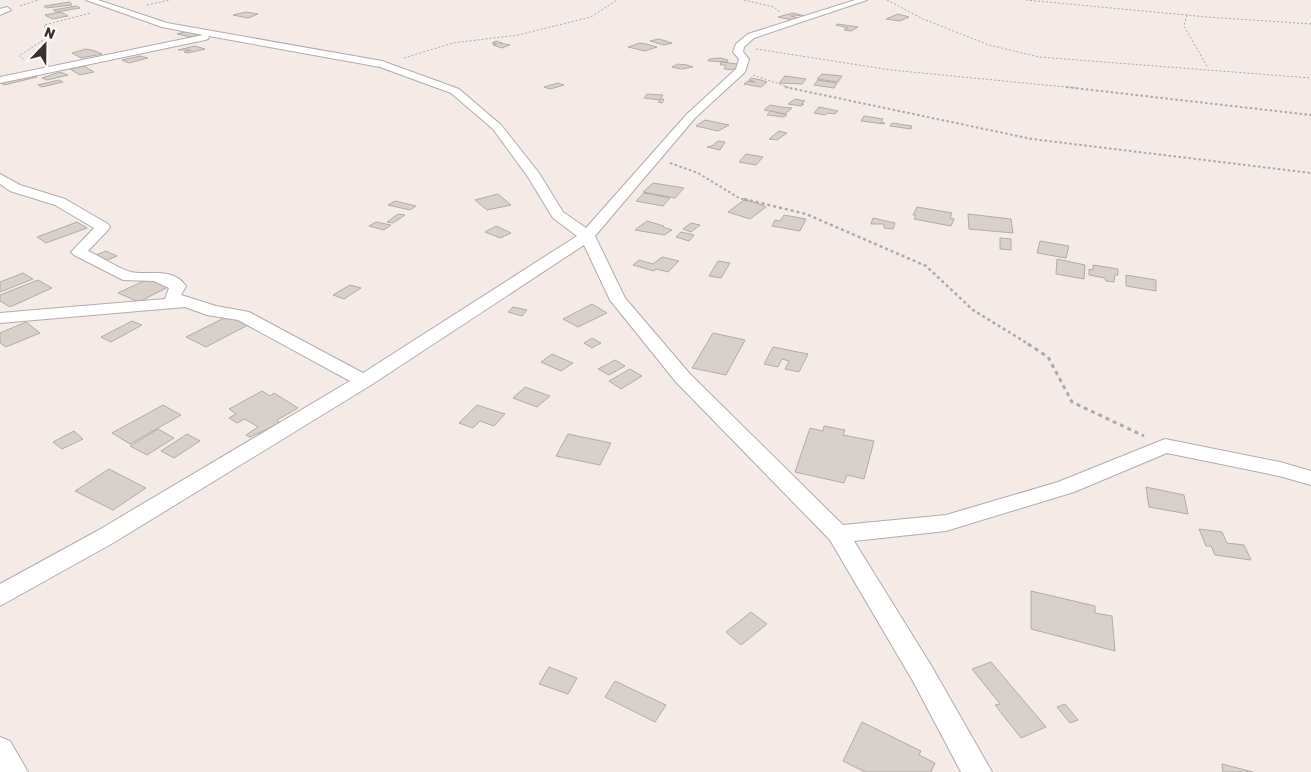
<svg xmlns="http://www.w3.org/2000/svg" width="1311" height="772" font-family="Rubik,sans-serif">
  <rect width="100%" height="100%" fill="#f4ebe8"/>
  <g fill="#d8d1cb" stroke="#b2aca6">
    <path d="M 70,2 L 72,5 L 46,8 L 44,6 Z"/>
    <path d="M 77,6 L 80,8 L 56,12 L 53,10 Z"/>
    <path d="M 61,12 L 68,16 L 52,19 L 45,15 Z"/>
    <path d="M 246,12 L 258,14 L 248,18 L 233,15 Z"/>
    <path d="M 793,13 L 805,16 L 793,15 L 791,16 L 799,18 L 792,20 L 778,17 Z"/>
    <path d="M 898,14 L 909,17 L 900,21 L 886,19 Z"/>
    <path d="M 838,24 L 858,27 L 851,31 L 844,30 L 848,28 L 836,25 Z"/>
    <path d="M 188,31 L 202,34 L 192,37 L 177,34 Z"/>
    <path d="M 659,39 L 672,43 L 664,45 L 650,41 Z"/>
    <path d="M 496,41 L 502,43 L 500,43 L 510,45 L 502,48 L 493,45 L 497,44 L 492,43 Z"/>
    <path d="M 640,43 L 646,44 L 657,47 L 645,51 L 628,47 Z"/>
    <path d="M 195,46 L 205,49 L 188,53 L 184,52 L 191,50 L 178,50 Z"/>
    <path d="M 86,49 L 95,51 L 102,54 L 81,58 L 72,53 Z"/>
    <path d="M 140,56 L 148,58 L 129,63 L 122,60 Z"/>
    <path d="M 721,58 L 728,60 L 727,62 L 708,61 L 709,59 Z"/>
    <path d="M 721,62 L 738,64 L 735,70 L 724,69 L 726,65 L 720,65 Z"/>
    <path d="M 678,64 L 687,65 L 693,67 L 681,69 L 672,67 Z"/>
    <path d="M 84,66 L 94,72 L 80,75 L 70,69 Z"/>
    <path d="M 60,72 L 68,75 L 47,80 L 42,78 Z"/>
    <path d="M 32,74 L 37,77 L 4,85 L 0,82 Z"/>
    <path d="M 822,74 L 842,76 L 838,82 L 817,79 Z"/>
    <path d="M 785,76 L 806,79 L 802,84 L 779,83 Z"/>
    <path d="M 751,78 L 761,80 L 767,82 L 761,87 L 744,84 L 748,81 L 755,82 L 749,80 Z"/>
    <path d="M 59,80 L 63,82 L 42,87 L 38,85 Z"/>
    <path d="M 818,80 L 837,83 L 834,88 L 814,85 Z"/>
    <path d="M 558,83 L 564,85 L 550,89 L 544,87 Z"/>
    <path d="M 647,94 L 663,95 L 660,99 L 664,99 L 662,103 L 658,102 L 660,100 L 644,98 Z"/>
    <path d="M 795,99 L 805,101 L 801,104 L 804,104 L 801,106 L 788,104 Z"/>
    <path d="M 770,105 L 781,107 L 792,108 L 785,114 L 764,110 Z"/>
    <path d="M 819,107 L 838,111 L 835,114 L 827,113 L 825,115 L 814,113 Z"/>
    <path d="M 771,111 L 787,115 L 784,117 L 767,115 Z"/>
    <path d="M 864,116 L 883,119 L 881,122 L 885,123 L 884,124 L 861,121 Z"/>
    <path d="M 705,120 L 729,125 L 718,131 L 696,126 Z"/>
    <path d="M 892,123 L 912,126 L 911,129 L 890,126 Z"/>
    <path d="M 779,131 L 787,133 L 777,140 L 769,139 Z"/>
    <path d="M 718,141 L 725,142 L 720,150 L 707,147 L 712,146 Z"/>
    <path d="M 746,154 L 763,157 L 756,165 L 739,162 Z"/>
    <path d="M 653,183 L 684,188 L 675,198 L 643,192 Z"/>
    <path d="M 644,193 L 670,198 L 663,206 L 636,201 Z"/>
    <path d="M 498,194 L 511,205 L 487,210 L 475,200 Z"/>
    <path d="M 744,200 L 757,203 L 766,207 L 750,219 L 728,212 Z"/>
    <path d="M 395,201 L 416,206 L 410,210 L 388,205 Z"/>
    <path d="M 917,207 L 952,213 L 950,218 L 954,219 L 951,226 L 914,219 L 916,215 L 913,215 Z"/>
    <path d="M 398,214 L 405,215 L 393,223 L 387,222 Z"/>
    <path d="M 968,214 L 1011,219 L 1013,233 L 969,229 Z"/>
    <path d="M 784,215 L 806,219 L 800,231 L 772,226 L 775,220 L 780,221 Z"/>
    <path d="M 873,218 L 895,223 L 893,229 L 884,228 L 884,224 L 871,224 Z"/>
    <path d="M 647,221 L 664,226 L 663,227 L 672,230 L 664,235 L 635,230 Z"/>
    <path d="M 77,222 L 87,228 L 46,243 L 37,237 Z"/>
    <path d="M 376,222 L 391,225 L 384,230 L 369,226 Z"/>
    <path d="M 691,223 L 700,225 L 691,232 L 683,229 Z"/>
    <path d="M 496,226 L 511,233 L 500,238 L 485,232 Z"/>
    <path d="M 681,232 L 694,235 L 689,241 L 676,237 Z"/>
    <path d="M 1000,238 L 1011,239 L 1011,250 L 1000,249 Z"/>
    <path d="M 1040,241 L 1069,246 L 1066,258 L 1037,253 Z"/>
    <path d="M 106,251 L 117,256 L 103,262 L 93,256 Z"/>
    <path d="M 662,257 L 679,261 L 668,272 L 656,269 L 654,271 L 633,265 L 639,260 L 653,264 Z"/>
    <path d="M 1057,259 L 1085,265 L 1084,279 L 1056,274 Z"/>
    <path d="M 718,261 L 730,263 L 721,278 L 709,276 Z"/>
    <path d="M 1093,265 L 1118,269 L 1118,275 L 1115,275 L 1114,282 L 1106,281 L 1105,278 L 1089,275 L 1089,269 L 1093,270 Z"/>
    <path d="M 23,273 L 33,279 L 0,292 L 0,282 Z"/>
    <path d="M 1126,275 L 1156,280 L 1156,291 L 1126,286 Z"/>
    <path d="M 150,278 L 170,286 L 139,302 L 118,293 Z"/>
    <path d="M 38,280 L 52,288 L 10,307 L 0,301 L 0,295 Z"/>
    <path d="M 350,285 L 361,288 L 344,299 L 333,295 Z"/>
    <path d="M 592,304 L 607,313 L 578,327 L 563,319 Z"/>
    <path d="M 513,307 L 527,310 L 522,316 L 508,312 Z"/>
    <path d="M 230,315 L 250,324 L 206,347 L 186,337 Z"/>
    <path d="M 132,321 L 142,325 L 111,342 L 101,337 Z"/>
    <path d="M 26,322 L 40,333 L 6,347 L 0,343 L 0,333 Z"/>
    <path d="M 713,333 L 745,340 L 726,375 L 692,368 Z"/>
    <path d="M 592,338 L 601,343 L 592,348 L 584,343 Z"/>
    <path d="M 773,347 L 808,354 L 799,372 L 785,369 L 789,361 L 782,359 L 778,367 L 764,364 Z"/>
    <path d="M 552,354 L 573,363 L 561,371 L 541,362 Z"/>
    <path d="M 615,360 L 625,366 L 609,375 L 598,369 Z"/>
    <path d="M 630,369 L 642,376 L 621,389 L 609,381 Z"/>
    <path d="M 525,387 L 550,396 L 537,407 L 513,398 Z"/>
    <path d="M 262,391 L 270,396 L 274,393 L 298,408 L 277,420 L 280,423 L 250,437 L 246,435 L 258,427 L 245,419 L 237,423 L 229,418 L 236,414 L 229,409 Z"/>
    <path d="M 163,405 L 181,415 L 130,444 L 112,433 Z"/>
    <path d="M 477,405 L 505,414 L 494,426 L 480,421 L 473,428 L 459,423 Z"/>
    <path d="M 824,426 L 845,430 L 843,435 L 874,441 L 864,479 L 847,475 L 844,483 L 795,472 L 810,428 L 823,431 Z"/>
    <path d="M 158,429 L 174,438 L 147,455 L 130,446 Z"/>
    <path d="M 74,431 L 83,439 L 62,449 L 53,442 Z"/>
    <path d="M 187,434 L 200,441 L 174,458 L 161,451 Z"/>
    <path d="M 568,434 L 611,443 L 600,465 L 556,456 Z"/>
    <path d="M 109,469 L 146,488 L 113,510 L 75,491 Z"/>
    <path d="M 1146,487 L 1184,495 L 1188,514 L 1149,507 Z"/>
    <path d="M 1199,529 L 1222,532 L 1227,543 L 1244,545 L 1251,560 L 1215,555 L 1211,546 L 1206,546 Z"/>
    <path d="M 1031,591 L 1095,606 L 1095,613 L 1112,616 L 1115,651 L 1031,629 Z"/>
    <path d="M 751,612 L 767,624 L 741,645 L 726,632 Z"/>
    <path d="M 991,662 L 1046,727 L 1021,738 L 995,705 L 1000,704 L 972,669 Z"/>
    <path d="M 549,667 L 577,678 L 568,694 L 539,684 Z"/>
    <path d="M 615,681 L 666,705 L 655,722 L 605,697 Z"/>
    <path d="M 1065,704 L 1078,720 L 1070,723 L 1057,707 Z"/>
    <path d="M 862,722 L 921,751 L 919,755 L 935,763 L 931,772 L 865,772 L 843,761 Z"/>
    <path d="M 1222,764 L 1253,772 L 1223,772 Z"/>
  </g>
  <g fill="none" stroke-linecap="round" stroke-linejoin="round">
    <g stroke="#b4aba9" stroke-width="2">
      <g id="minor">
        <path d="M 86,0 L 98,0 L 167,23 L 382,61 L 459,89 L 501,125 L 539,173 L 563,212 L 586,228 L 687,114 L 736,69 L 739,59 L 733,52 L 736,44 L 748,34 L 855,0 L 867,0 L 754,38 L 744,47 L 743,52 L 749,59 L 745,72 L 695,118 L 595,236 L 625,298 L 690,374 L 843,525 L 946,515 L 1058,482 L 1165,439 L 1280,462 L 1311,471 L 1311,485 L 1279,476 L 1167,453 L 1074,492 L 946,531 L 854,541 L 932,667 L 992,772 L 961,772 L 914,683 L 830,540 L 676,382 L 610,300 L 584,245 L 371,385 L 113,543 L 0,606 L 0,584 L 97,531 L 350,381 L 238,320 L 207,315 L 185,307 L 0,323 L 0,313 L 165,299 L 169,288 L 154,281 L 123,280 L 74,255 L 71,252 L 74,249 L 94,228 L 55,205 L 10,191 L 0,184 L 0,174 L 20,185 L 65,199 L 108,224 L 110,227 L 108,230 L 88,251 C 102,257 117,268 131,272 C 147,276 172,266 186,286 L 181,295 L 216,306 L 249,312 L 363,373 L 577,236 L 553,218 L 528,177 L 493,129 L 451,93 L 380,67 L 209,36 L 208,39 L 205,40 L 0,83 L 0,77 L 203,35 L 162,27 Z"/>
        <path d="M 7,7 L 11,10 L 0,15 L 0,9 Z"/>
        <path d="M 0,737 L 10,741 L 28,772 L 0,772 Z"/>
      </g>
    </g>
    <g stroke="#afa8a6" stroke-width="1" stroke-dasharray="2 2" stroke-linecap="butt">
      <path d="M 744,0 L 774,7 L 781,13"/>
      <path d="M 887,0 L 923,19 L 989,45 L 1039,57 L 1311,78"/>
      <path d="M 1026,0 L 1207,17 L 1311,24"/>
      <path d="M 147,5 L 170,0"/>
      <path d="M 20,6 L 38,0"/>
      <path d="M 1187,15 L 1184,26 L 1208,68"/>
      <path d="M 756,49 L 891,70 L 1076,88"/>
      <path d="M 404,58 L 453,43 L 518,35 L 591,17 L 617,0"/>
      <path d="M 27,61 L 19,56 L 42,41 L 47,32 L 44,25 L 91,13"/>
      <path d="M 753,75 L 791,88"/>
    </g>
    <g stroke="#afa8a6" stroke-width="2" stroke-dasharray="2.5 2.5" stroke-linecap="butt">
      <path d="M 785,87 L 1032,139 L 1311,173"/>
      <path d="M 1066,87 L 1311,115"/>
      <path d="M 670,163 L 698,173 L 739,198 L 750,201"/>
    </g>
    <path stroke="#afa8a6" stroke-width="2.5" stroke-dasharray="3 3" stroke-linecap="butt" d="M 744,199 L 806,214 L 926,266 L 973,310 L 1030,345"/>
    <path stroke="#afa8a6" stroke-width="3" stroke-dasharray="4 4" stroke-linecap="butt" d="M 1028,344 L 1048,357 L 1072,402 L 1144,436"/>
    <use href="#minor" fill="#fff" fill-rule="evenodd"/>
  </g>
  <g transform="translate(45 45) rotate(22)" stroke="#fff9f7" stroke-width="4" paint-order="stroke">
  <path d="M0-4L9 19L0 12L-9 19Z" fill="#353231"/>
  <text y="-8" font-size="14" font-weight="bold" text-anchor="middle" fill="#353231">N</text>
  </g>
</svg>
